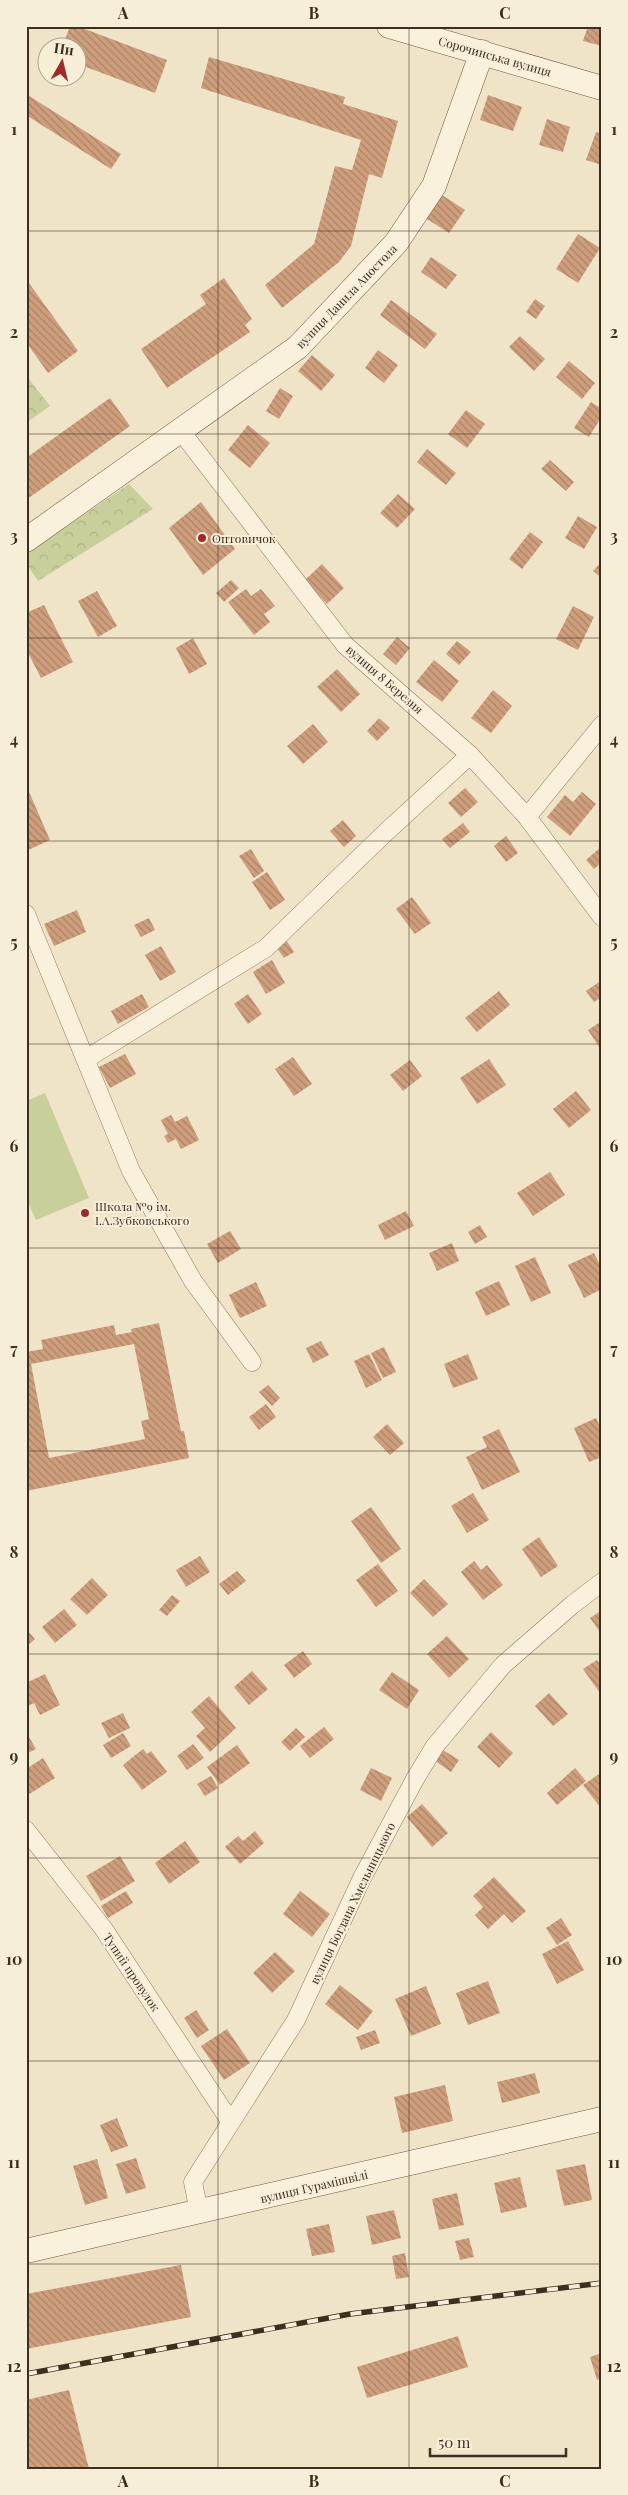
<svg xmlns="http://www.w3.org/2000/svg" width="628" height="2495" font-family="'Playfair Display',serif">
  <defs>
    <pattern id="forest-crowns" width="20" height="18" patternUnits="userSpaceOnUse" patternTransform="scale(1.25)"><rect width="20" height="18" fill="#c9cf9b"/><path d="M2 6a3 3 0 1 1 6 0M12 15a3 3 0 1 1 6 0" fill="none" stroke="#aeb285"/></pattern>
    <pattern id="building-back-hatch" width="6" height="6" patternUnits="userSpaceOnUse" patternTransform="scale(1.25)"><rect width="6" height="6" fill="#cf9f7d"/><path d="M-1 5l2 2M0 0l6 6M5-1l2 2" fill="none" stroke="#a98266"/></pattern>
  </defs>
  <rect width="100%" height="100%" fill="#f0e4c8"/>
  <path fill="#c9cf9b" d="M 45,1093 L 89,1198 L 36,1220 L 26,1198 L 26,1101 Z"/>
  <g fill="url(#forest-crowns)">
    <path d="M 26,375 L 50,406 L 26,423 Z"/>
    <path d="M 129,484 L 153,509 L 38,581 L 26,563 L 26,554 Z"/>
  </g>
  <g fill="url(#building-back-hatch)" fill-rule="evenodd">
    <path d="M 70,26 L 77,26 L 167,60 L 155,93 L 78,64 L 78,48 L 62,48 Z"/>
    <path d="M 588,26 L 602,26 L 602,46 L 583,41 Z"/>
    <path d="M 209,57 L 345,97 L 343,104 L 398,121 L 382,178 L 369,174 L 351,246 L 339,262 L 282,308 L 265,285 L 314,244 L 335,166 L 352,170 L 361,140 L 201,88 Z"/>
    <path d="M 26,94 L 121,154 L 111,169 L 26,115 Z"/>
    <path d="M 488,95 L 522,107 L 513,131 L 480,120 Z"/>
    <path d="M 547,119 L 570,127 L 563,152 L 539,145 Z"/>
    <path d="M 596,132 L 602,134 L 602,165 L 586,160 Z"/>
    <path d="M 439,193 L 465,210 L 449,233 L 424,217 Z"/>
    <path d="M 578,234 L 600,248 L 578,283 L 556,269 Z"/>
    <path d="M 431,257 L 457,275 L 446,289 L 421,272 Z"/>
    <path d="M 224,278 L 252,319 L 245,325 L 250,332 L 167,388 L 141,349 L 206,304 L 200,295 Z"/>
    <path d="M 26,279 L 78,351 L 48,373 L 26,342 Z"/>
    <path d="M 535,299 L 545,306 L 536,319 L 526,312 Z"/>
    <path d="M 391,300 L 437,334 L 425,349 L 380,315 Z"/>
    <path d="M 520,336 L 545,359 L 534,371 L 509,347 Z"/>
    <path d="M 378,350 L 398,365 L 384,383 L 365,368 Z"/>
    <path d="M 312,355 L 335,375 L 321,391 L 298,371 Z"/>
    <path d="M 569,361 L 595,383 L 582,399 L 556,377 Z"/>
    <path d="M 280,388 L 293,396 L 279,419 L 266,411 Z"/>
    <path d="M 110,398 L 130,426 L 26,500 L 26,458 Z"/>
    <path d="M 591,402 L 602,409 L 602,416 L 589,437 L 574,428 Z"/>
    <path d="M 466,410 L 485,424 L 467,448 L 448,434 Z"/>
    <path d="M 248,425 L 270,443 L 250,468 L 228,450 Z"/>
    <path d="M 427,449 L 456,473 L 446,485 L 417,462 Z"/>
    <path d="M 550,460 L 574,482 L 566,491 L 541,469 Z"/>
    <path d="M 398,494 L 415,509 L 397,528 L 380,513 Z"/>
    <path d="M 201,502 L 235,549 L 203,575 L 169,528 Z"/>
    <path d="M 578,516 L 597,527 L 584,549 L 565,538 Z"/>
    <path d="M 530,532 L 543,542 L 522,569 L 509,559 Z"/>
    <path d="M 602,561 L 602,578 L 593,571 Z"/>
    <path d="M 322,564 L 344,588 L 327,604 L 305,580 Z"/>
    <path d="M 231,580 L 239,588 L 224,602 L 216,593 Z"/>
    <path d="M 246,589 L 251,596 L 261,589 L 275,606 L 264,614 L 270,622 L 254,635 L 228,602 Z"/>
    <path d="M 97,591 L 117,626 L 98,637 L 78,601 Z"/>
    <path d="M 44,605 L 73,662 L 41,678 L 26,649 L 26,610 L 28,612 Z"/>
    <path d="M 573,606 L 594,617 L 578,650 L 556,639 Z"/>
    <path d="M 397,637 L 410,648 L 396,665 L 383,654 Z"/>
    <path d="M 193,638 L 207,664 L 189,674 L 176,648 Z"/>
    <path d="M 457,641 L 471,652 L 459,665 L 446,654 Z"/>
    <path d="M 434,660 L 459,681 L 442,702 L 416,682 Z"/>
    <path d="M 337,669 L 360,694 L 341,712 L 317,687 Z"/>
    <path d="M 493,690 L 512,706 L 491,733 L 471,718 Z"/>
    <path d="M 379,718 L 390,728 L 377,741 L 367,731 Z"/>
    <path d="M 313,724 L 328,742 L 303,764 L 287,746 Z"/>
    <path d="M 26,785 L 50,840 L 26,851 Z"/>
    <path d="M 465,788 L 478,802 L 461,817 L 448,803 Z"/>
    <path d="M 582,792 L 596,804 L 570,836 L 547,817 L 565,795 L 573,802 Z"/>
    <path d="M 343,820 L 356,836 L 344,847 L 330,831 Z"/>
    <path d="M 463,823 L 470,832 L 450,848 L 442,839 Z"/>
    <path d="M 506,836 L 518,853 L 506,862 L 494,846 Z"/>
    <path d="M 602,846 L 602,862 L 594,869 L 586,860 Z"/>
    <path d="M 251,849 L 264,871 L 254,878 L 239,856 Z"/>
    <path d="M 267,872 L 285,900 L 270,910 L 252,882 Z"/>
    <path d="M 412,897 L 431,923 L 415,934 L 396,909 Z"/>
    <path d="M 77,910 L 86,932 L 54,946 L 44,924 Z"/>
    <path d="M 149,918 L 155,930 L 141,937 L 134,925 Z"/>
    <path d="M 286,940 L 294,952 L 284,958 L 276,947 Z"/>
    <path d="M 161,946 L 176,972 L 160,981 L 145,955 Z"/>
    <path d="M 272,960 L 285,983 L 266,994 L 253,972 Z"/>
    <path d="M 602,980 L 602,997 L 594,1002 L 586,991 Z"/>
    <path d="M 499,991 L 510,1005 L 477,1032 L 465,1018 Z"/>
    <path d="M 142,994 L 149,1007 L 118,1024 L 111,1011 Z"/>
    <path d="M 248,994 L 262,1014 L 248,1024 L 234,1004 Z"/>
    <path d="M 602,1021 L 602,1044 L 599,1047 L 588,1030 Z"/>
    <path d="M 125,1054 L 136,1074 L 110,1088 L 99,1067 Z"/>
    <path d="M 293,1057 L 312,1084 L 294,1096 L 275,1069 Z"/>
    <path d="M 489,1059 L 506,1085 L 477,1104 L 460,1078 Z"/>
    <path d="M 410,1060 L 422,1076 L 403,1091 L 390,1075 Z"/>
    <path d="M 576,1091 L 591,1110 L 569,1128 L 553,1109 Z"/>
    <path d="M 171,1115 L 175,1122 L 187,1116 L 199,1140 L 181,1149 L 176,1139 L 168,1143 L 164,1136 L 168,1134 L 161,1120 Z"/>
    <path d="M 550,1172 L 565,1195 L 533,1216 L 517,1193 Z"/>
    <path d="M 406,1211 L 414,1226 L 385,1240 L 378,1225 Z"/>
    <path d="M 480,1225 L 487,1237 L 475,1244 L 468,1232 Z"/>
    <path d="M 230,1231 L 241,1249 L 218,1263 L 207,1244 Z"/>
    <path d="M 452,1243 L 459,1261 L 437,1271 L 429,1253 Z"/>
    <path d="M 594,1253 L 602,1269 L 602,1289 L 584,1298 L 568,1265 Z"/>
    <path d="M 535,1257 L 551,1293 L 531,1302 L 515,1266 Z"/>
    <path d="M 499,1281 L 510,1305 L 486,1316 L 475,1292 Z"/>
    <path d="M 256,1282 L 267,1306 L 240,1318 L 229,1295 Z"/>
    <path d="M 159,1323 L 181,1431 L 184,1431 L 189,1458 L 26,1491 L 26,1352 L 43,1349 L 41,1340 L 114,1325 L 116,1335 L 132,1332 L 131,1329 ZM 134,1344 L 149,1419 L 141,1421 L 145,1439 L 49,1458 L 31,1364 Z"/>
    <path d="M 321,1341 L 329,1355 L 313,1363 L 306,1348 Z"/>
    <path d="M 384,1347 L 396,1372 L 383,1378 L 371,1353 Z"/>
    <path d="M 369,1354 L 382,1380 L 366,1388 L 354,1361 Z"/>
    <path d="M 468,1354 L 478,1379 L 453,1388 L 444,1364 Z"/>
    <path d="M 268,1385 L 280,1398 L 272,1406 L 259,1392 Z"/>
    <path d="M 266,1404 L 276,1417 L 259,1430 L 249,1417 Z"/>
    <path d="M 596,1418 L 602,1431 L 602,1457 L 589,1462 L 574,1428 Z"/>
    <path d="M 387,1424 L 404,1443 L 390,1455 L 373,1437 Z"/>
    <path d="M 499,1429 L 520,1472 L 482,1490 L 466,1457 L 487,1447 L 482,1437 Z"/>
    <path d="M 473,1493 L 489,1520 L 467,1533 L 451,1506 Z"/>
    <path d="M 371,1507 L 401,1549 L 381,1563 L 351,1521 Z"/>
    <path d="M 539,1537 L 558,1566 L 541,1577 L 522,1549 Z"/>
    <path d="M 200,1556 L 210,1572 L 186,1587 L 176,1570 Z"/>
    <path d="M 474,1561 L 481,1570 L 487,1565 L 503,1585 L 483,1600 L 461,1572 Z"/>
    <path d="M 378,1564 L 398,1591 L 376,1607 L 356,1580 Z"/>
    <path d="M 237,1571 L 246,1581 L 228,1595 L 219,1584 Z"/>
    <path d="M 92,1578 L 108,1595 L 87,1615 L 70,1599 Z"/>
    <path d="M 424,1579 L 448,1604 L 433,1617 L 410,1593 Z"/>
    <path d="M 172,1595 L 180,1601 L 167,1616 L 159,1610 Z"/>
    <path d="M 64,1609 L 77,1625 L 55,1643 L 42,1627 Z"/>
    <path d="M 602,1610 L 602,1635 L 590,1618 Z"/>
    <path d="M 26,1629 L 35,1639 L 26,1647 Z"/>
    <path d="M 447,1636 L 469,1659 L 449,1678 L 427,1654 Z"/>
    <path d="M 303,1651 L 312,1664 L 294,1678 L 284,1665 Z"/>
    <path d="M 597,1660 L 602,1667 L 602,1691 L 600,1693 L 583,1669 Z"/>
    <path d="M 252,1671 L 268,1689 L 249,1705 L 234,1687 Z"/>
    <path d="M 392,1672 L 419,1690 L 407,1709 L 379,1690 Z"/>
    <path d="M 45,1674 L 60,1705 L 40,1715 L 34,1703 L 26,1707 L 26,1683 Z"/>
    <path d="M 549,1693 L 568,1714 L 553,1726 L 535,1706 Z"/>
    <path d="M 209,1696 L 236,1728 L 210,1752 L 196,1736 L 205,1728 L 191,1712 Z"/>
    <path d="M 123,1713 L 130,1728 L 109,1738 L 101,1723 Z"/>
    <path d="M 324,1727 L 334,1739 L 310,1758 L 300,1746 Z"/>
    <path d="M 296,1728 L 305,1737 L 290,1751 L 281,1742 Z"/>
    <path d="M 26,1732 L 36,1749 L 26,1754 Z"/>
    <path d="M 491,1732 L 513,1753 L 499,1768 L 477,1747 Z"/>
    <path d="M 123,1733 L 131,1746 L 111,1758 L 103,1745 Z"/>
    <path d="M 193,1744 L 204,1758 L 187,1770 L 177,1756 Z"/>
    <path d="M 237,1745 L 250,1763 L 220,1785 L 207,1767 Z"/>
    <path d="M 438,1747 L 459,1760 L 451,1772 L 431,1758 Z"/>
    <path d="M 143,1749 L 147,1754 L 151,1751 L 167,1772 L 142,1790 L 123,1765 Z"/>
    <path d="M 43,1758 L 55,1778 L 26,1796 L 26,1769 Z"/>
    <path d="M 371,1768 L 392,1778 L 381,1801 L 360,1790 Z"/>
    <path d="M 575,1768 L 586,1781 L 557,1805 L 547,1793 Z"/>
    <path d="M 602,1772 L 602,1806 L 600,1807 L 583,1785 Z"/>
    <path d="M 211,1776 L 218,1788 L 205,1796 L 197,1784 Z"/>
    <path d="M 422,1804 L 448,1833 L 432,1847 L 407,1817 Z"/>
    <path d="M 255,1831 L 264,1843 L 240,1864 L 225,1847 L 238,1836 L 243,1841 Z"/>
    <path d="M 185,1841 L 200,1862 L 169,1884 L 155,1863 Z"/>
    <path d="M 120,1856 L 135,1881 L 101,1901 L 86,1876 Z"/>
    <path d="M 494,1877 L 526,1911 L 512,1923 L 504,1914 L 488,1929 L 475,1915 L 483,1907 L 473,1896 Z"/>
    <path d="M 126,1891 L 133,1903 L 108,1918 L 101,1906 Z"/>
    <path d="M 300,1891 L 330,1914 L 312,1937 L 283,1914 Z"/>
    <path d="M 561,1918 L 572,1935 L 557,1945 L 546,1928 Z"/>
    <path d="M 568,1941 L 584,1970 L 557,1984 L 542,1954 Z"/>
    <path d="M 275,1952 L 295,1971 L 272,1993 L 253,1973 Z"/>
    <path d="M 488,1981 L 500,2013 L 468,2025 L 456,1993 Z"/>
    <path d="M 340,1985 L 373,2011 L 358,2030 L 325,2004 Z"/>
    <path d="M 426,1986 L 441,2024 L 411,2036 L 395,1999 Z"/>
    <path d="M 196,2010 L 209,2030 L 197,2038 L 184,2018 Z"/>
    <path d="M 227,2029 L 250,2063 L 224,2080 L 201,2046 Z"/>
    <path d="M 375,2030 L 380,2043 L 361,2050 L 356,2037 Z"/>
    <path d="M 535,2073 L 540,2093 L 502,2103 L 497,2082 Z"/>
    <path d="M 445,2085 L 453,2121 L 402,2133 L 394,2097 Z"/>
    <path d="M 117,2118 L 128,2146 L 111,2152 L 100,2125 Z"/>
    <path d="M 136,2158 L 146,2188 L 126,2194 L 116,2164 Z"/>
    <path d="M 97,2159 L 108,2198 L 85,2205 L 73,2166 Z"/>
    <path d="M 585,2164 L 592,2200 L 564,2206 L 556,2170 Z"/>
    <path d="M 520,2177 L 527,2207 L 501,2213 L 494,2183 Z"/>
    <path d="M 457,2193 L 464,2225 L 439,2230 L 432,2199 Z"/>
    <path d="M 394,2210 L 401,2238 L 372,2245 L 366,2216 Z"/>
    <path d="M 329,2224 L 335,2252 L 312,2256 L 306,2229 Z"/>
    <path d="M 469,2238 L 474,2257 L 460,2260 L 455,2241 Z"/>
    <path d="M 405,2253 L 409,2277 L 396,2279 L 392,2256 Z"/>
    <path d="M 181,2265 L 191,2317 L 26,2349 L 26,2294 Z"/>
    <path d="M 458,2336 L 468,2367 L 367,2398 L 357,2367 Z"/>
    <path d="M 602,2353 L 602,2378 L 597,2380 L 590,2357 Z"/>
    <path d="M 69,2390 L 89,2469 L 28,2469 L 26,2400 Z"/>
  </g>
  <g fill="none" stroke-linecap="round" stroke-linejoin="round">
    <g stroke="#8d765c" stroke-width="19">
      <g id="street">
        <path d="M 180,430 L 345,645 L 470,755 L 527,817 L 602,917"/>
        <path d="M 527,817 L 602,725"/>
        <path d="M 26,914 L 131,1171 L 193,1281 L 252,1362"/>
        <path d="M 86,1059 L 266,948 L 384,834 L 470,755"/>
        <path d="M 26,1830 L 103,1928 L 230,2121"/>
        <path d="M 199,2212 L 193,2182 L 296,2020 L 362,1878 L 415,1779 L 435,1746 L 503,1665 L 572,1605 L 602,1582"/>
      </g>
    </g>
    <g stroke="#6f573f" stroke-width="25">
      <g id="secondary">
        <path d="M 389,26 L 602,88"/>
        <path d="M 26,540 L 298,347 L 396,243 L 434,186 L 482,52"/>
        <path d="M 26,2251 L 602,2119"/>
      </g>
    </g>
    <use href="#street" stroke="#faf1dc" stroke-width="18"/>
    <use href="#secondary" stroke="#faf1dc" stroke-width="24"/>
    <g stroke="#3d2e20" stroke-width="5.5">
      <path id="rail" d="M 26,2374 L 350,2314 L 602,2283"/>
    </g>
    <use href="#rail" stroke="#f7eed8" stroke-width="4" stroke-dasharray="11" stroke-linecap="butt"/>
  </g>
  <path fill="none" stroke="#3d2e20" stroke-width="1" stroke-opacity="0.55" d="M 218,26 L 218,2469M 409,26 L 409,2469M 26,231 L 602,231M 26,434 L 602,434M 26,638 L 602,638M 26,841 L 602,841M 26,1044 L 602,1044M 26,1248 L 602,1248M 26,1451 L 602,1451M 26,1654 L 602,1654M 26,1858 L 602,1858M 26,2061 L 602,2061M 26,2264 L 602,2264"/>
  <g fill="#9e2a2b" stroke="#f7eed8" stroke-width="2">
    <circle cx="202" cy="538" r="5"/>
    <circle cx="85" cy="1213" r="5"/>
  </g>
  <g text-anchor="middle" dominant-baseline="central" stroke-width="4" stroke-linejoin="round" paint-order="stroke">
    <g font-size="12" fill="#3d2e20" stroke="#f7eed8">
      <text transform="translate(495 56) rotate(16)">Сорочинська вулиця</text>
      <text transform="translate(346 296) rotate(-46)">вулиця Данила Апостола</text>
      <text transform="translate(385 679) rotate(41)">вулиця 8 Березня</text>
      <text transform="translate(352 1903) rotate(-64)">вулиця Богдана Хмельницького</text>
      <text transform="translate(132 1972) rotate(56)">Тупий провулок</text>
      <text transform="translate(314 2186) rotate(-13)">вулиця Гурамішвілі</text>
    </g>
    <g font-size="12" fill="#3d2e20" stroke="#f7eed8" text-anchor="start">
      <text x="212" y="538">Оптовичок</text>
      <text x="95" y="1206">Школа №9 ім.<tspan x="95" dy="14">І.А.Зубковського</tspan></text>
    </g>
  </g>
  <rect width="628" height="2495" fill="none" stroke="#f7eed8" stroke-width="55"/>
  <g transform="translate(62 62) rotate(8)"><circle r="24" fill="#f7eed8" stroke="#ada18e"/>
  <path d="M0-4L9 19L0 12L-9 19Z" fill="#9e2a2b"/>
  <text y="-8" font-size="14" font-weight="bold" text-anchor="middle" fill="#3d2e20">Пн</text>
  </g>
  <path d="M430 2448v8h136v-8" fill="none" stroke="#3d2e20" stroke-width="2.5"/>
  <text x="438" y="2448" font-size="15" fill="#3d2e20" stroke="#f7eed8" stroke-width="4" paint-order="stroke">50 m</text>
  <rect x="28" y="28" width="572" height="2440" fill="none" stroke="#3d2e20" stroke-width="2"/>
  <g font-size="16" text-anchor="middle" font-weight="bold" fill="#3d2e20">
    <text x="123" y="19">A</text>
    <text x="314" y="19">B</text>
    <text x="505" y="19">C</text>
    <text x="14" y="135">1</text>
    <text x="614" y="135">1</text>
    <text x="14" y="338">2</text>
    <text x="614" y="338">2</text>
    <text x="14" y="542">3</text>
    <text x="614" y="542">3</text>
    <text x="14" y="745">4</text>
    <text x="614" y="745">4</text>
    <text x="14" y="948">5</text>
    <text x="614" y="948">5</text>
    <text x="14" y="1152">6</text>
    <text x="614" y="1152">6</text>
    <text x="14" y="1355">7</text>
    <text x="614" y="1355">7</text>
    <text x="14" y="1558">8</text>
    <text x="614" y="1558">8</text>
    <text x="14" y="1762">9</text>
    <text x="614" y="1762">9</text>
    <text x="14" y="1965">10</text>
    <text x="614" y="1965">10</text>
    <text x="14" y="2168">11</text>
    <text x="614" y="2168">11</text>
    <text x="14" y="2372">12</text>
    <text x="614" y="2372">12</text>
    <text x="123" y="2487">A</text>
    <text x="314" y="2487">B</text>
    <text x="505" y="2487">C</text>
  </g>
</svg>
